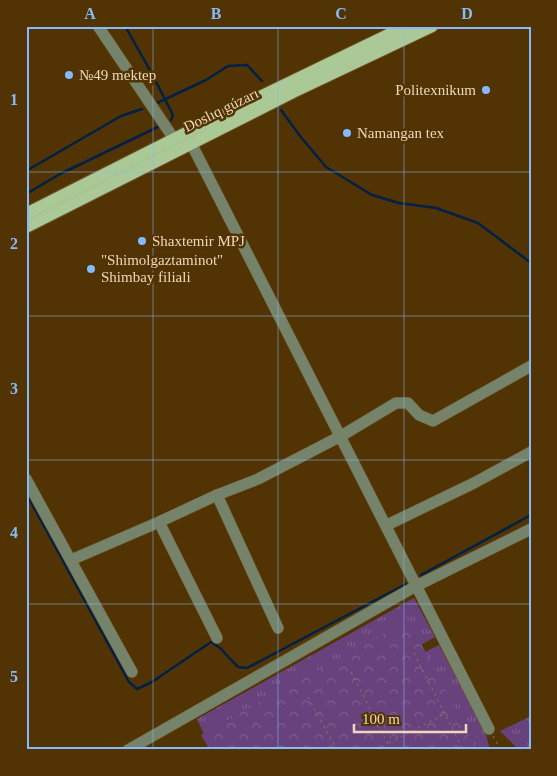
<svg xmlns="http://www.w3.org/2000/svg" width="557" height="776" font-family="'Times New Roman',serif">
  <defs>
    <pattern id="grass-tufts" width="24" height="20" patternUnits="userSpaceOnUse" patternTransform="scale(1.25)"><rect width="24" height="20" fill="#68427c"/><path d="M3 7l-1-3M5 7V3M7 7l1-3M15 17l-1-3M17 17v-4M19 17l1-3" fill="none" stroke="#7e5d8d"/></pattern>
    <pattern id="park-crowns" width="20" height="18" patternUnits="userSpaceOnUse" patternTransform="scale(1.25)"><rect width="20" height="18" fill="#68427c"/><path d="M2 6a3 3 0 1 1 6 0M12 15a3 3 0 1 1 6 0" fill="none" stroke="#7e5d8d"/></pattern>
  </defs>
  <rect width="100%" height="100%" fill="#523404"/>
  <g fill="url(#grass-tufts)">
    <path d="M 414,598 L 435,637 L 415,648 L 210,748 L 202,737 L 204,734 L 197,719 Z"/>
    <path d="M 439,645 L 486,734 L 490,750 L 467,750 L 419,655 Z"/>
    <path d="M 531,716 L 531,750 L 518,749 L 500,731 Z"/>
  </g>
  <path fill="url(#park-crowns)" d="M 409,620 L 476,750 L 210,750 L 201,735 Z"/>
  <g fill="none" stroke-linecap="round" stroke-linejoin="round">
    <g stroke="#002045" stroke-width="2.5">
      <path d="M 125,26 L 151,72 L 173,115 L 171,120"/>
      <path d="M 157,103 L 206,80 L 228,66 L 247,65 L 262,81"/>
      <path d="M 281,110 L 300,136 L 326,167 L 372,195 L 399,203 L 436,208 L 478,223 L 531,263"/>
      <path d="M 26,171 L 121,116 L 142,109"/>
      <path d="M 26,194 L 60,174 L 162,125"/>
      <path d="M 26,493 L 129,682 L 137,689 L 152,682 L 211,642 L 220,648 L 238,667 L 247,668 L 406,584"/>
      <path d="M 421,575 L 531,515"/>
    </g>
    <g stroke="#6e5225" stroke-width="12">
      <g id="minor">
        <path d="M 98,26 L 174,139"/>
        <path d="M 191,143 L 489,729"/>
        <path d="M 26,479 L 132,672"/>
        <path d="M 217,495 L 278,628"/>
        <path d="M 159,522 L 217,638"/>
        <path d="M 387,525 L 474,483 L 531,452"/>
        <path d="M 71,560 L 159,522 L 217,495 L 258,479 L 341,436 L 396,403 L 408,403 L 419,415 L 433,421 L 531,366"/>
        <path d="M 128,750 L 416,586 L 531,529"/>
      </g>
    </g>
    <g stroke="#6e5225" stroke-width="14">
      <g id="major">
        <path d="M 26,214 L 196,128 L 407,26"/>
        <path d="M 26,227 L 299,89 L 432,26"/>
      </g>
    </g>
    <g stroke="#92774f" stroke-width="1" stroke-dasharray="2.5 4" stroke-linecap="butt">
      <path d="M 414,653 L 463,750"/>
      <path d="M 351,672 L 391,750"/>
      <path d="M 308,697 L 337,750"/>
      <path d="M 493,736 L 501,750"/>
      <path d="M 389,743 L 445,714"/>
    </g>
    <use href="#minor" stroke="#74836a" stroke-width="11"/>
    <use href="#major" stroke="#abc996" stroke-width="12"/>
  </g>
  <path fill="none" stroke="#85bbfb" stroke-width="1" stroke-opacity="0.55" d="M 153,26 L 153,750M 278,26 L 278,750M 404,26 L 404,750M 26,172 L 531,172M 26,316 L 531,316M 26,460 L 531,460M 26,604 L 531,604"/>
  <g fill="#85bbfb" stroke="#523404" stroke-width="2">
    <circle cx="69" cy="75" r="5"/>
    <circle cx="486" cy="90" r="5"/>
    <circle cx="347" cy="133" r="5"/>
    <circle cx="142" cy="241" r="5"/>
    <circle cx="91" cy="269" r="5"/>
  </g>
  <g text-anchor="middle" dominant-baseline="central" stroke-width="5" stroke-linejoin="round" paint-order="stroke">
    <g font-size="15" fill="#eed8bc" stroke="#523404" text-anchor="start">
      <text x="79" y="75">№49 mektep</text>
      <text x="476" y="90" text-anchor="end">Politexnikum</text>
      <text x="357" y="133">Namangan tex</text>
      <text x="152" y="241">Shaxtemir MPJ</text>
      <text x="101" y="260">"Shimolgaztaminot"<tspan x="101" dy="17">Shimbay filiali</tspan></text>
    </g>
    <g font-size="15" fill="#eed8bc" stroke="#523404">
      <text transform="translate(221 110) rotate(-26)">Doslıq gúzarı</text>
    </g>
  </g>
  <rect width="557" height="776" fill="none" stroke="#523404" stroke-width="55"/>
  <path d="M354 724v8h112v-8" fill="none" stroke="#eed8bc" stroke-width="2.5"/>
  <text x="362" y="724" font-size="15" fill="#eed8bc" stroke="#523404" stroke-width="4" paint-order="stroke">100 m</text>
  <rect x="28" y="28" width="502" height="720" fill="none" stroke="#85bbfb" stroke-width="2"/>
  <g font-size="16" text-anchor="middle" font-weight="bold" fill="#85bbfb">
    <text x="90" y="19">A</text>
    <text x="216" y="19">B</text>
    <text x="341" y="19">C</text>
    <text x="467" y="19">D</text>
    <text x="14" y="105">1</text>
    <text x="14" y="249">2</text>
    <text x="14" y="394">3</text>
    <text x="14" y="538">4</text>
    <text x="14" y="682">5</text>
  </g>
</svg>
